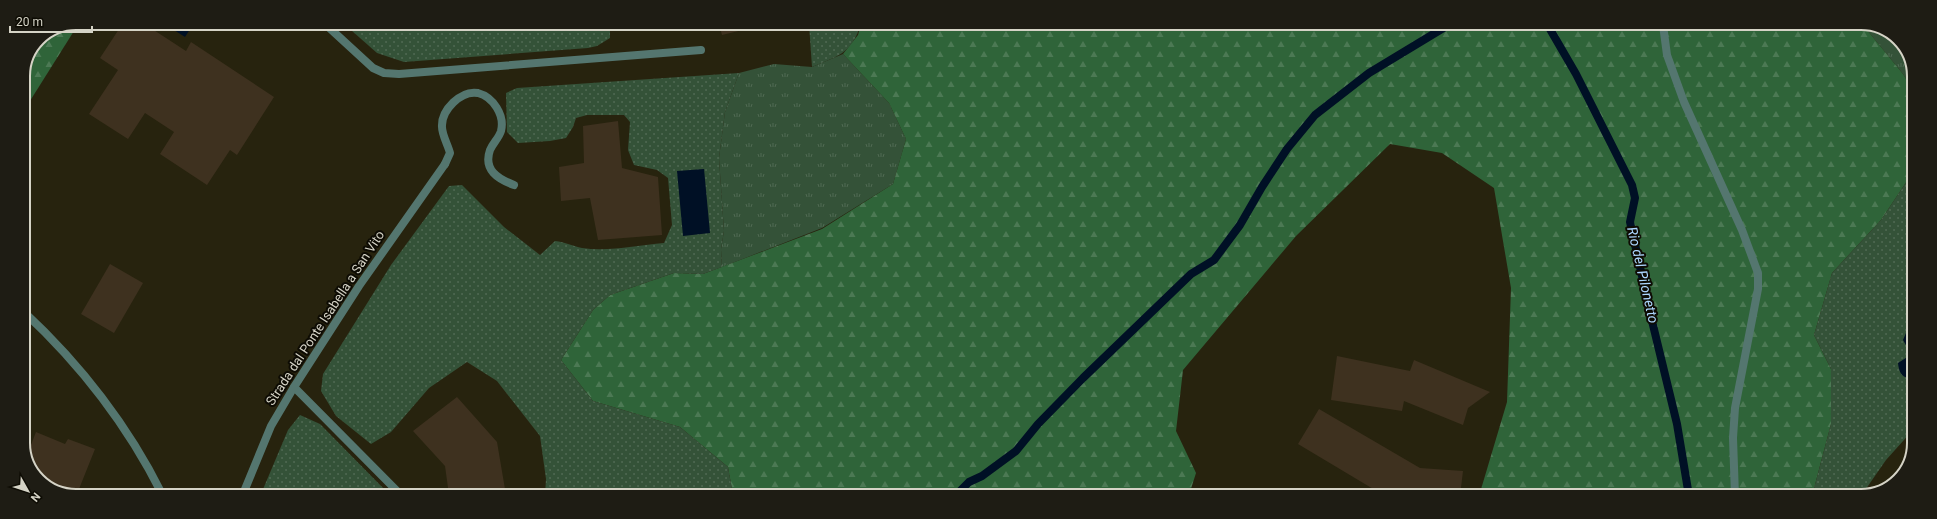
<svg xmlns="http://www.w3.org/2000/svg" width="1937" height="519" font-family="Roboto,sans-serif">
  <defs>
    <pattern id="grass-tufts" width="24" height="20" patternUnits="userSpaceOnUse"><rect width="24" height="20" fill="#345238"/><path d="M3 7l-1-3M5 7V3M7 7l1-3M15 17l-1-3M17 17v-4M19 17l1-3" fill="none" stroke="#506a53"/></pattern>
    <pattern id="forest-firs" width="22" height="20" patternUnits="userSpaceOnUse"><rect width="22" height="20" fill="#2f6439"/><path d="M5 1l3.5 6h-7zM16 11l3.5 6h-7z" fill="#4c7954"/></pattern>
    <pattern id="garden-dots" width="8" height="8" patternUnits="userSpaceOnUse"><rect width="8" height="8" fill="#345238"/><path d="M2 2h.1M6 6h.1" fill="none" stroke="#506a53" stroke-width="1.8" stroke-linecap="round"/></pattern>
  </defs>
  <rect width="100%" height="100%" fill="#27230e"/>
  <g fill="url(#grass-tufts)">
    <path d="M 1863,25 L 1875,25 L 1901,41 L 1914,72 L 1914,92 L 1903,74 Z"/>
    <path d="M 843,54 L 889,103 L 906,139 L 893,184 L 822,228 L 722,267 L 721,249 L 724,231 L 719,158 L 725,112 L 739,73 L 774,64 L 812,67 Z"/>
  </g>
  <g fill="url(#forest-firs)">
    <path d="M 76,23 L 79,23 L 23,112 L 23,76 L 39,38 Z"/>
    <path d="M 861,24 L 1863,25 L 1903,74 L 1914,92 L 1913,172 L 1881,220 L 1832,273 L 1814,335 L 1831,369 L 1831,424 L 1812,496 L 1479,496 L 1507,402 L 1511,288 L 1494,188 L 1442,153 L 1390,144 L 1296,236 L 1183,370 L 1176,431 L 1196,473 L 1189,495 L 733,495 L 728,467 L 680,427 L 593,401 L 561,360 L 593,310 L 610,295 L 674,273 L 703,274 L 822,229 L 893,184 L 906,139 L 889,103 L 843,54 L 858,35 Z"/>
  </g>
  <g fill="url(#garden-dots)">
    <path d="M 343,23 L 610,24 L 610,38 L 597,46 L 588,48 L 404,62 L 377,53 Z"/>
    <path d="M 809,24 L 861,24 C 851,54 838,56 812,67 Z"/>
    <path d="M 739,73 L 725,112 L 719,158 L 724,231 L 721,249 L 722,267 L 703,274 L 674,273 L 610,295 L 593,310 L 561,360 L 593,401 L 680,427 L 728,467 L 733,495 L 545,495 L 546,479 L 540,436 L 497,381 L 467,362 L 429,388 L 391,432 L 371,444 L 336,416 L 321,391 L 323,374 L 391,265 L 449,186 L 462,185 L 504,227 L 540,255 L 555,241 C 565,242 573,246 582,248 C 609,252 637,245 664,243 L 672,225 L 668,178 L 657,170 L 634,165 L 628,150 L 630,122 L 624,115 L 587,115 L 576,118 L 573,127 L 566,138 L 550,141 L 518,143 L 507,132 L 506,93 L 517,88 Z"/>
    <path d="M 1913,172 L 1912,431 L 1886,460 L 1861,496 L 1812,496 L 1831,424 L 1831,369 L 1814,335 L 1832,273 L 1881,220 Z"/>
    <path d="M 300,415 L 320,424 L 390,495 L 261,494 L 288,430 Z"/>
  </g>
  <g fill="#001025">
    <path d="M 163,23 L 194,23 L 185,37 Z"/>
    <path d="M 704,169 L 710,233 L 683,236 L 677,171 Z"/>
    <path d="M 1913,326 L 1913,379 C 1902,378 1899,373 1898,363 L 1909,356 L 1910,352 L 1903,340 L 1906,333 Z"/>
  </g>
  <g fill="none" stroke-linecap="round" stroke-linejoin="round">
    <g stroke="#001025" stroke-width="8">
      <path d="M 1547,24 L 1576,74 L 1632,185 L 1635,198 L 1630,222 L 1652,321 L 1677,424 L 1689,496"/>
      <path d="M 956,495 L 969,482 L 982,476 L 1016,451 L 1038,424 L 1083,378 L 1191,274 L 1214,260 L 1240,225 L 1262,187 L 1287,149 L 1315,115 L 1369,73 L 1450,24"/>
    </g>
  </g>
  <g fill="#3e311f">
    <path d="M 123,23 L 143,23 L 186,51 L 191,42 L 274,97 L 237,155 L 230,150 L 207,185 L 160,154 L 174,132 L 145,113 L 128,139 L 89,114 L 118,70 L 100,58 Z"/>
    <path d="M 719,24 L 767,24 L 722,35 Z"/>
    <path d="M 618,121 L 622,168 L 658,177 L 662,235 L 598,240 L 590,198 L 561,201 L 559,167 L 584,163 L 583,126 Z"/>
    <path d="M 110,264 L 143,283 L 114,333 L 81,314 Z"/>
    <path d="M 1337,356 L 1410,371 L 1414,360 L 1490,392 L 1468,408 L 1463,425 L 1404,401 L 1402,411 L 1331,400 Z"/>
    <path d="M 457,397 L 497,442 L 506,495 L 449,495 L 445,466 L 413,431 Z"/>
    <path d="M 1319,409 L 1420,468 L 1463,471 L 1460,496 L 1385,496 L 1298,444 Z"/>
    <path d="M 36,432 L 65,444 L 68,439 L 95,449 L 77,494 L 62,494 L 36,478 L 27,455 Z"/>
    <path d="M 1907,462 L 1893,485 L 1884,488 Z"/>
  </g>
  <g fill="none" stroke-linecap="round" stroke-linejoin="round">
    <g stroke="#54766f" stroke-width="8">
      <path d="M 324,23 L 373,68 L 384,73 L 399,74 L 701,50"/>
      <path d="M 1663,25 L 1667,55 L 1684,102 L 1742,230 L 1758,273 L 1758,289 L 1735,408 L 1733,438 L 1735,496"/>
      <path d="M 445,164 L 450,153 C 448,145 442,135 442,127 C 441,110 461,90 478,93 C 493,97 505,115 501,131 C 499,138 493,143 490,150 C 483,170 498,179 514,185"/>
      <path d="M 294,387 L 401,495"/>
    </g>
    <g stroke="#54766f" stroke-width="8">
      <path d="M 23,311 C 79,363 128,426 162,494"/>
      <path d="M 243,494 L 271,426 L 294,387 L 359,286 L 445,164"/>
    </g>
  </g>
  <g text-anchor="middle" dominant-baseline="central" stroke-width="4" stroke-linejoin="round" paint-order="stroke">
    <g font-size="13" fill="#d5d3c6" stroke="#0e0c04">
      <text transform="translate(325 318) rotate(-57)">Strada dal Ponte Isabella a San Vito</text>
    </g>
    <g font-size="14" font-style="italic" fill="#acd6fe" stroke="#0e0c04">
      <text transform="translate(1643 275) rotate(77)">Rio del Pilonetto</text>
    </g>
  </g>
  <path d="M0 0H1937V519H0ZM76 30H1861A46 46 0 0 1 1907 76V443A46 46 0 0 1 1861 489H76A46 46 0 0 1 30 443V76A46 46 0 0 1 76 30Z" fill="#1e1c14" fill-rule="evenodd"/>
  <path fill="none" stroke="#d5d3c6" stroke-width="2" d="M76 30H1861A46 46 0 0 1 1907 76V443A46 46 0 0 1 1861 489H76A46 46 0 0 1 30 443V76A46 46 0 0 1 76 30Z"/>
  <g transform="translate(28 491) rotate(129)" stroke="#0e0c04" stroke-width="3" paint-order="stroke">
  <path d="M0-3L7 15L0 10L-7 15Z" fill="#d5d3c6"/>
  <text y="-6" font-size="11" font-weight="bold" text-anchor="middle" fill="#d5d3c6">N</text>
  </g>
  <path d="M10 26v6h82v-6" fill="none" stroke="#d5d3c6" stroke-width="2"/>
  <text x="16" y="26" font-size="12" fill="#d5d3c6" stroke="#0e0c04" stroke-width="3" paint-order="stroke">20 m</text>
</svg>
